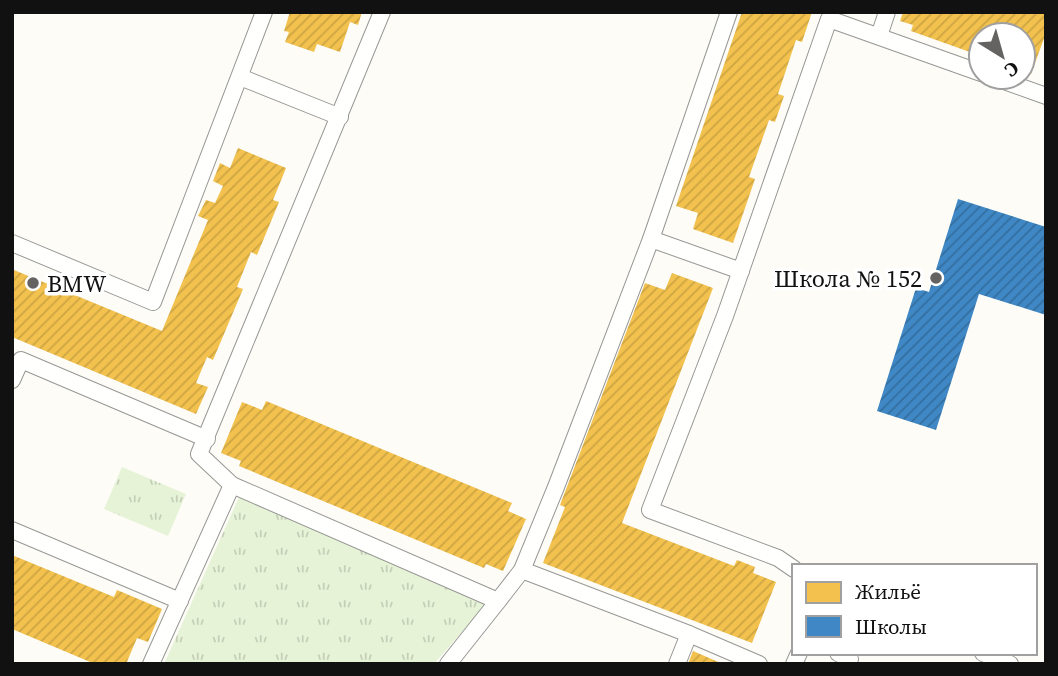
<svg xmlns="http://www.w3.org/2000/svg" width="1058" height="676" font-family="'Source Serif 4',serif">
  <defs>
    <pattern id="park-tufts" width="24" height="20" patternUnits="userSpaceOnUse" patternTransform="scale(1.75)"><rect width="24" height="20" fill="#e7f3d7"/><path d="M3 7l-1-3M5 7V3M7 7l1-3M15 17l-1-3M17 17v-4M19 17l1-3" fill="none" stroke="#c5cfb8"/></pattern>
    <pattern id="homes-hatch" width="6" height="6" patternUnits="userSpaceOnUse" patternTransform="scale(1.75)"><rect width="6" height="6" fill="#f2c14e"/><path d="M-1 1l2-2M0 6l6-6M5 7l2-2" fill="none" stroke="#cea543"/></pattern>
    <pattern id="schools-hatch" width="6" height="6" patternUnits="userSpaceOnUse" patternTransform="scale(1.75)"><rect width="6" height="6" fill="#3f88c5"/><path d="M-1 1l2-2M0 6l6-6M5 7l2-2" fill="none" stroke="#336e9f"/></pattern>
  </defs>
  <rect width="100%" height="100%" fill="#fdfcf7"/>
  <g fill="url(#park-tufts)">
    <path d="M 122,467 L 186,494 L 168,536 L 104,509 Z"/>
    <path d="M 239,497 L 487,603 L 434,664 L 164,664 Z"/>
  </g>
  <g fill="url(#homes-hatch)">
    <path d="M 290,12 L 362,12 L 358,25 L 350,22 L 340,52 L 317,44 L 314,52 L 285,42 L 289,32 L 284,31 Z"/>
    <path d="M 742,12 L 812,12 L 802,42 L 796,40 L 778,94 L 784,96 L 775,122 L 769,120 L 749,177 L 755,179 L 733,243 L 693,229 L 698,213 L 676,206 Z"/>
    <path d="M 903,12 L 1046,12 L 1046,33 L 1031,74 L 1023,72 L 1023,35 L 981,35 L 981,56 L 911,31 L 913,25 L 900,21 Z"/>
    <path d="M 238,148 L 286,168 L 273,200 L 279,202 L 257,255 L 251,252 L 237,287 L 243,289 L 213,360 L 207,357 L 196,383 L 208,387 L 196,414 L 12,337 L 14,270 L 162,331 L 208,220 L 198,216 L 206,200 L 215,203 L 223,186 L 213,181 L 220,163 L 230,168 Z"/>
    <path d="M 672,273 L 713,288 L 622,523 L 734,566 L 737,560 L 755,567 L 753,573 L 776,582 L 752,643 L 543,563 L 565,507 L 560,505 L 645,283 L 665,290 Z"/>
    <path d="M 266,401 L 512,503 L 508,511 L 526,519 L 503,571 L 486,564 L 484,568 L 239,466 L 241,461 L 221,453 L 242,402 L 262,410 Z"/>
    <path d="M 12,555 L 114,597 L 117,590 L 162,609 L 148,642 L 137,638 L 126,664 L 95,664 L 12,629 Z"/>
    <path d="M 693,651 L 723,664 L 688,664 Z"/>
  </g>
  <path fill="url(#schools-hatch)" d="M 958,199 L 1046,227 L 1046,315 L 979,294 L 936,430 L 877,411 L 916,288 L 929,292 Z"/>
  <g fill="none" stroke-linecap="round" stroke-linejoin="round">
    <g stroke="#979795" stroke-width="18">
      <g id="service">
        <path d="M 382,12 L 199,454 L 232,485 L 498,601 L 522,570 L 556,487 L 651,239 L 729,12"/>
        <path d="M 879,36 L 887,12"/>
        <path d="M 240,77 L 340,117"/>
        <path d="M 993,77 L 1046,96"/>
        <path d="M 651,239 L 741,271"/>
        <path d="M 12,243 L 153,302 L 264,12"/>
        <path d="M 12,380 L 21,360 L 207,439"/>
        <path d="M 12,530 L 180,601"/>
        <path d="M 794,569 L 778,558 L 650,510 L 725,316 L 829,19 L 981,73"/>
        <path d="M 522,570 L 689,634 L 759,664"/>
        <path d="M 838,653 L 850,659"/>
        <path d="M 983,653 L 1010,664"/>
        <path d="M 151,664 L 232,485"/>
        <path d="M 448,664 L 498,601"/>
        <path d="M 677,664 L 689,634"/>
        <path d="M 794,664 L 799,653"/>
      </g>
    </g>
    <use href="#service" stroke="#fffffe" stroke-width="16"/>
  </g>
  <g fill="#646362" stroke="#fff" stroke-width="2.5">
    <circle cx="936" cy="278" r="7"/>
    <circle cx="33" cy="283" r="7"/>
  </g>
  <g text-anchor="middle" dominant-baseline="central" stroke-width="7" stroke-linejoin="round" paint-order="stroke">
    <g font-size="24" fill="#111" stroke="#fff" text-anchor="end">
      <text x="922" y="278">Школа № 152</text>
      <text x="47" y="283" text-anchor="start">BMW</text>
    </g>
  </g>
  <rect width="1058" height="676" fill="none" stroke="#111111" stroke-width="28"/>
  <rect x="792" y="564" width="245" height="91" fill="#ffffff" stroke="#a0a0a0" stroke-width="2"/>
  <rect x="806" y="582" width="35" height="21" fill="#f2c14e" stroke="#a0a0a0" stroke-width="2"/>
  <text x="855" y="599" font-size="21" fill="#111111">Жильё</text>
  <rect x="806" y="616" width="35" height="21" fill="#3f88c5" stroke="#a0a0a0" stroke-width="2"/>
  <text x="855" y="634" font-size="21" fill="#111111">Школы</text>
  <g transform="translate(1002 56) rotate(143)"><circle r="33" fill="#ffffff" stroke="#a0a0a0" stroke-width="2"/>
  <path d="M0-5L12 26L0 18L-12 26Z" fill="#646362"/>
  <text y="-10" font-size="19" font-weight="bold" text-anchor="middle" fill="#111111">С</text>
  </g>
</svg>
